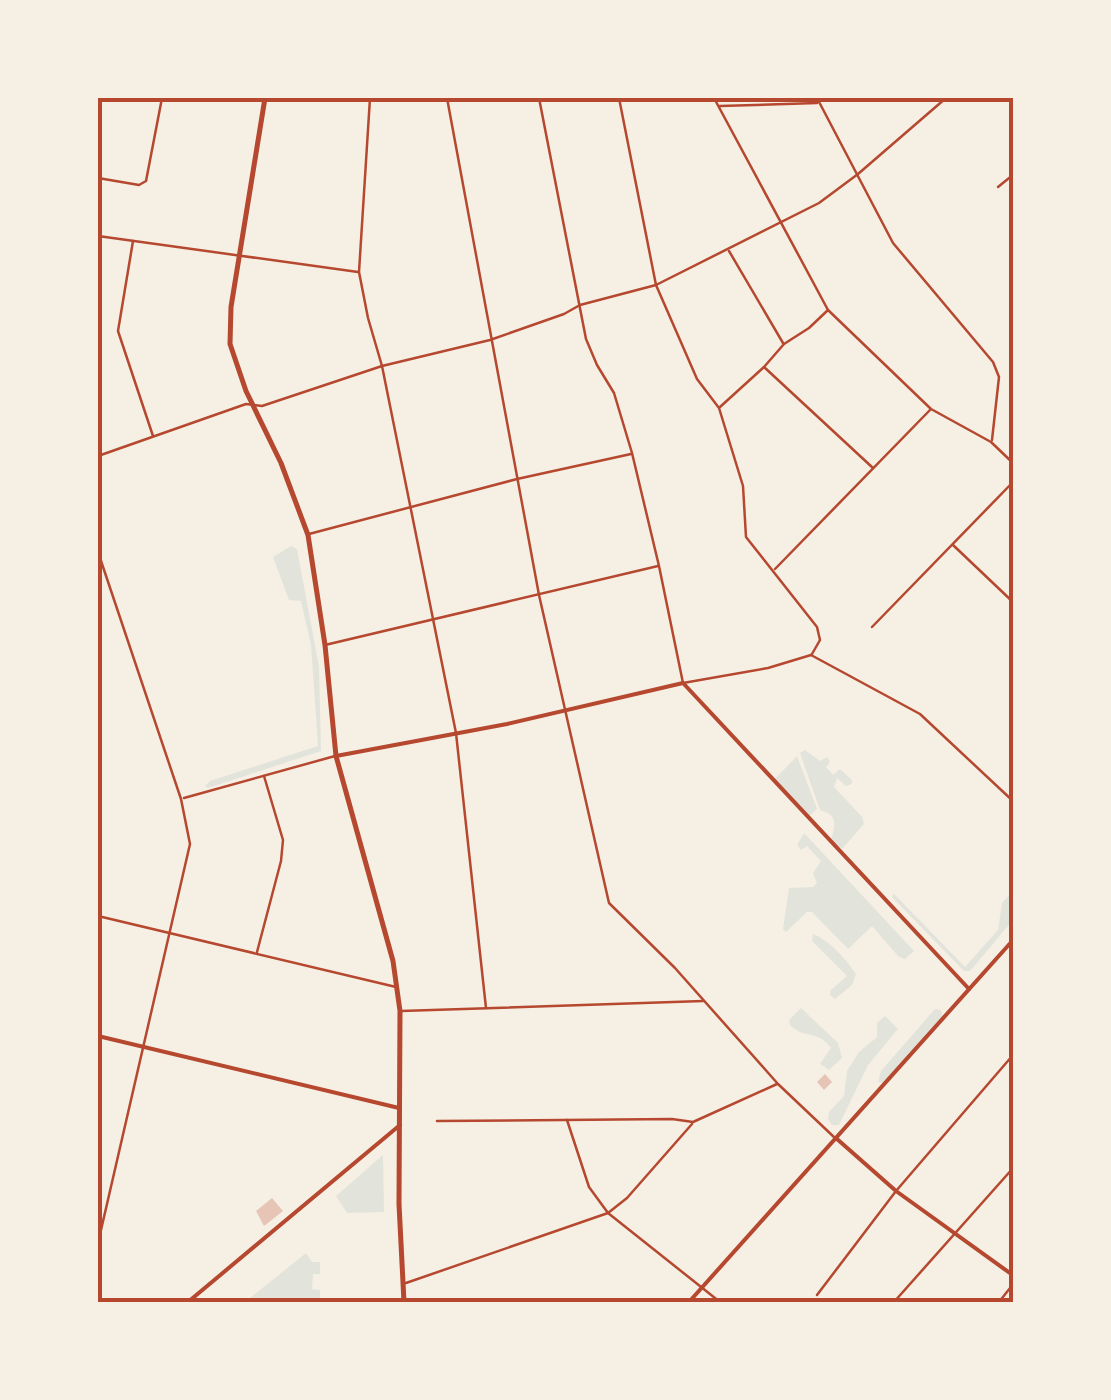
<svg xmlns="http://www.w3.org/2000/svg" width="1111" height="1400" font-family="Overpass,sans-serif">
  <rect width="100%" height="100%" fill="#f6efe4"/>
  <g fill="#e2e4dc">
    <path d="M 291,546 L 297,549 L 319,667 L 321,751 L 208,788 L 205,786 L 210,781 L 318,746 L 311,645 L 301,601 L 289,600 L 273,557 Z"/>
    <path d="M 805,750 L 820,761 L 827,757 L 830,762 L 826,767 L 833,775 L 840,769 L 852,780 L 852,784 L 846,786 L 837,778 L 834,787 L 862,817 L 864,824 L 843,848 L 837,847 L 831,840 C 835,826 839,815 820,810 L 800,753 Z"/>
    <path d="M 797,756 L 817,809 L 808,817 L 774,780 Z"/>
    <path d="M 804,833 L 914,951 L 905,959 L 899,957 L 872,926 L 848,949 L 812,912 L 807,912 L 786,932 L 783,929 L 789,888 L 813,887 L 817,883 L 813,873 L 821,861 L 807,846 L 801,850 L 797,845 Z"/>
    <path d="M 1013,891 L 1013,920 L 970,971 L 964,971 L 892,897 L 894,894 L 965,967 L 998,930 L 1002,903 Z"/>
    <path d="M 813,934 C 829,940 846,959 856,974 L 852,985 L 835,999 L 830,995 L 830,991 L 847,976 L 812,941 Z"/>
    <path d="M 801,1008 L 838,1043 L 842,1058 L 829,1070 L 820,1064 L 831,1048 C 819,1030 803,1039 790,1025 L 789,1020 Z"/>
    <path d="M 935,1009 L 941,1010 L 942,1016 L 884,1083 L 878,1082 L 881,1071 Z"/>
    <path d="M 885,1016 L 898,1029 L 868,1065 L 839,1125 L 832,1125 L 828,1119 L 829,1112 L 844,1096 L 847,1071 L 859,1052 L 877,1037 L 877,1023 Z"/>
    <path d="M 383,1155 L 384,1212 L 347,1213 L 336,1196 Z"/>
    <path d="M 306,1253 L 312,1262 L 320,1262 L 320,1274 L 313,1274 L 312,1289 L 320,1290 L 320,1302 L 245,1302 Z"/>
  </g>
  <g fill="#e6c5b7">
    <path d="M 825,1074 L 832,1082 L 824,1090 L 817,1082 Z"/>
    <path d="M 272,1198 L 283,1211 L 264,1226 L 256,1211 Z"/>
  </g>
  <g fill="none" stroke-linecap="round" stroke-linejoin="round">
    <g stroke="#b5482f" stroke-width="2.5">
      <path d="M 370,98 L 359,272 L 368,318 L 382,366 L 456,733 L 486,1008"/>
      <path d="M 447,98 L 539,595 L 609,903 L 675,968 L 778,1084 L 835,1138"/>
      <path d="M 539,98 L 586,339 L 597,365 L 614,393 L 632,453 L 659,566 L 683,683 L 768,668 L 811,655"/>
      <path d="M 619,98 L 656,285 L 697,379 L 719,408 L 743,486 L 746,537 L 817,627 L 820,640 L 812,654"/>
      <path d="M 714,98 L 828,310 L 931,409 L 991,442 L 1014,464"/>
      <path d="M 817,98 L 893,243 L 993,362 L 999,377 L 992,440"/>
      <path d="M 720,106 L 817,103"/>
      <path d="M 98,178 L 139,185 L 146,181 L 162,98"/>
      <path d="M 998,187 L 1014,174"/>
      <path d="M 98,236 L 358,272"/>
      <path d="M 133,241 L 118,331 L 153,436"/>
      <path d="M 729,251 L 783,343"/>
      <path d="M 764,367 L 873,468"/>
      <path d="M 720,407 L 764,367 L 784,344 L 809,328 L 828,310"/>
      <path d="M 98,456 L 246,404 L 262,406 L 382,366 L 490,340 L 564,314 L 580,305 L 656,285 L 819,203 L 858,174 L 946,98"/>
      <path d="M 309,534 L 517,479 L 631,454"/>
      <path d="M 953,545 L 1014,603"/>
      <path d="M 98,552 L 181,799 L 190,844 L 98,1243"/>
      <path d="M 775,569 L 930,410"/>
      <path d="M 872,627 L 1014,481"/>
      <path d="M 325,645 L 658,566"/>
      <path d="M 811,655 L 920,714 L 1014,802"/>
      <path d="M 184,798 L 335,756"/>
      <path d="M 98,916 L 396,987"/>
      <path d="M 257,952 L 281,861 L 283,840 L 264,776"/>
      <path d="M 401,1011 L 703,1001"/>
      <path d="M 567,1120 L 589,1187 L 608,1213 L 720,1302"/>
      <path d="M 437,1121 L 672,1119 L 693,1122 L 777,1084"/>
      <path d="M 406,1283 L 608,1213 L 627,1198 L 692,1124"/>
      <path d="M 817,1295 L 896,1191 L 1013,1055"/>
      <path d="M 894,1302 L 1014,1167"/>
      <path d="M 999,1302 L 1014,1283"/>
    </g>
    <g stroke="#b5482f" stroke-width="4">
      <path d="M 336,756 L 507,724 L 683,683 L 969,989"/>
      <path d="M 837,1139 L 896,1191 L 1014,1276"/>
      <path d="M 188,1302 L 400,1125"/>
    </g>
    <g stroke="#b5482f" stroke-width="4">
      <path d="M 98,1036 L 399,1108"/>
      <path d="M 689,1302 L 1014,939"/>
    </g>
    <path stroke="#b5482f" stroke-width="5" d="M 265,98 L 231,307 L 230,344 L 246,391 L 281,463 L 308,535 L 325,645 L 336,756 L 393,961 L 400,1011 L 399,1204 L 404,1302"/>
    <path stroke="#cf8b77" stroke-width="2.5" d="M 98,105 L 104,98"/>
  </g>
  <rect width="1111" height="1400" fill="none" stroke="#f6efe4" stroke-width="200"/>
  <rect x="100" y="100" width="911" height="1200" fill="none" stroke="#b5482f" stroke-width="4"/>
</svg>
